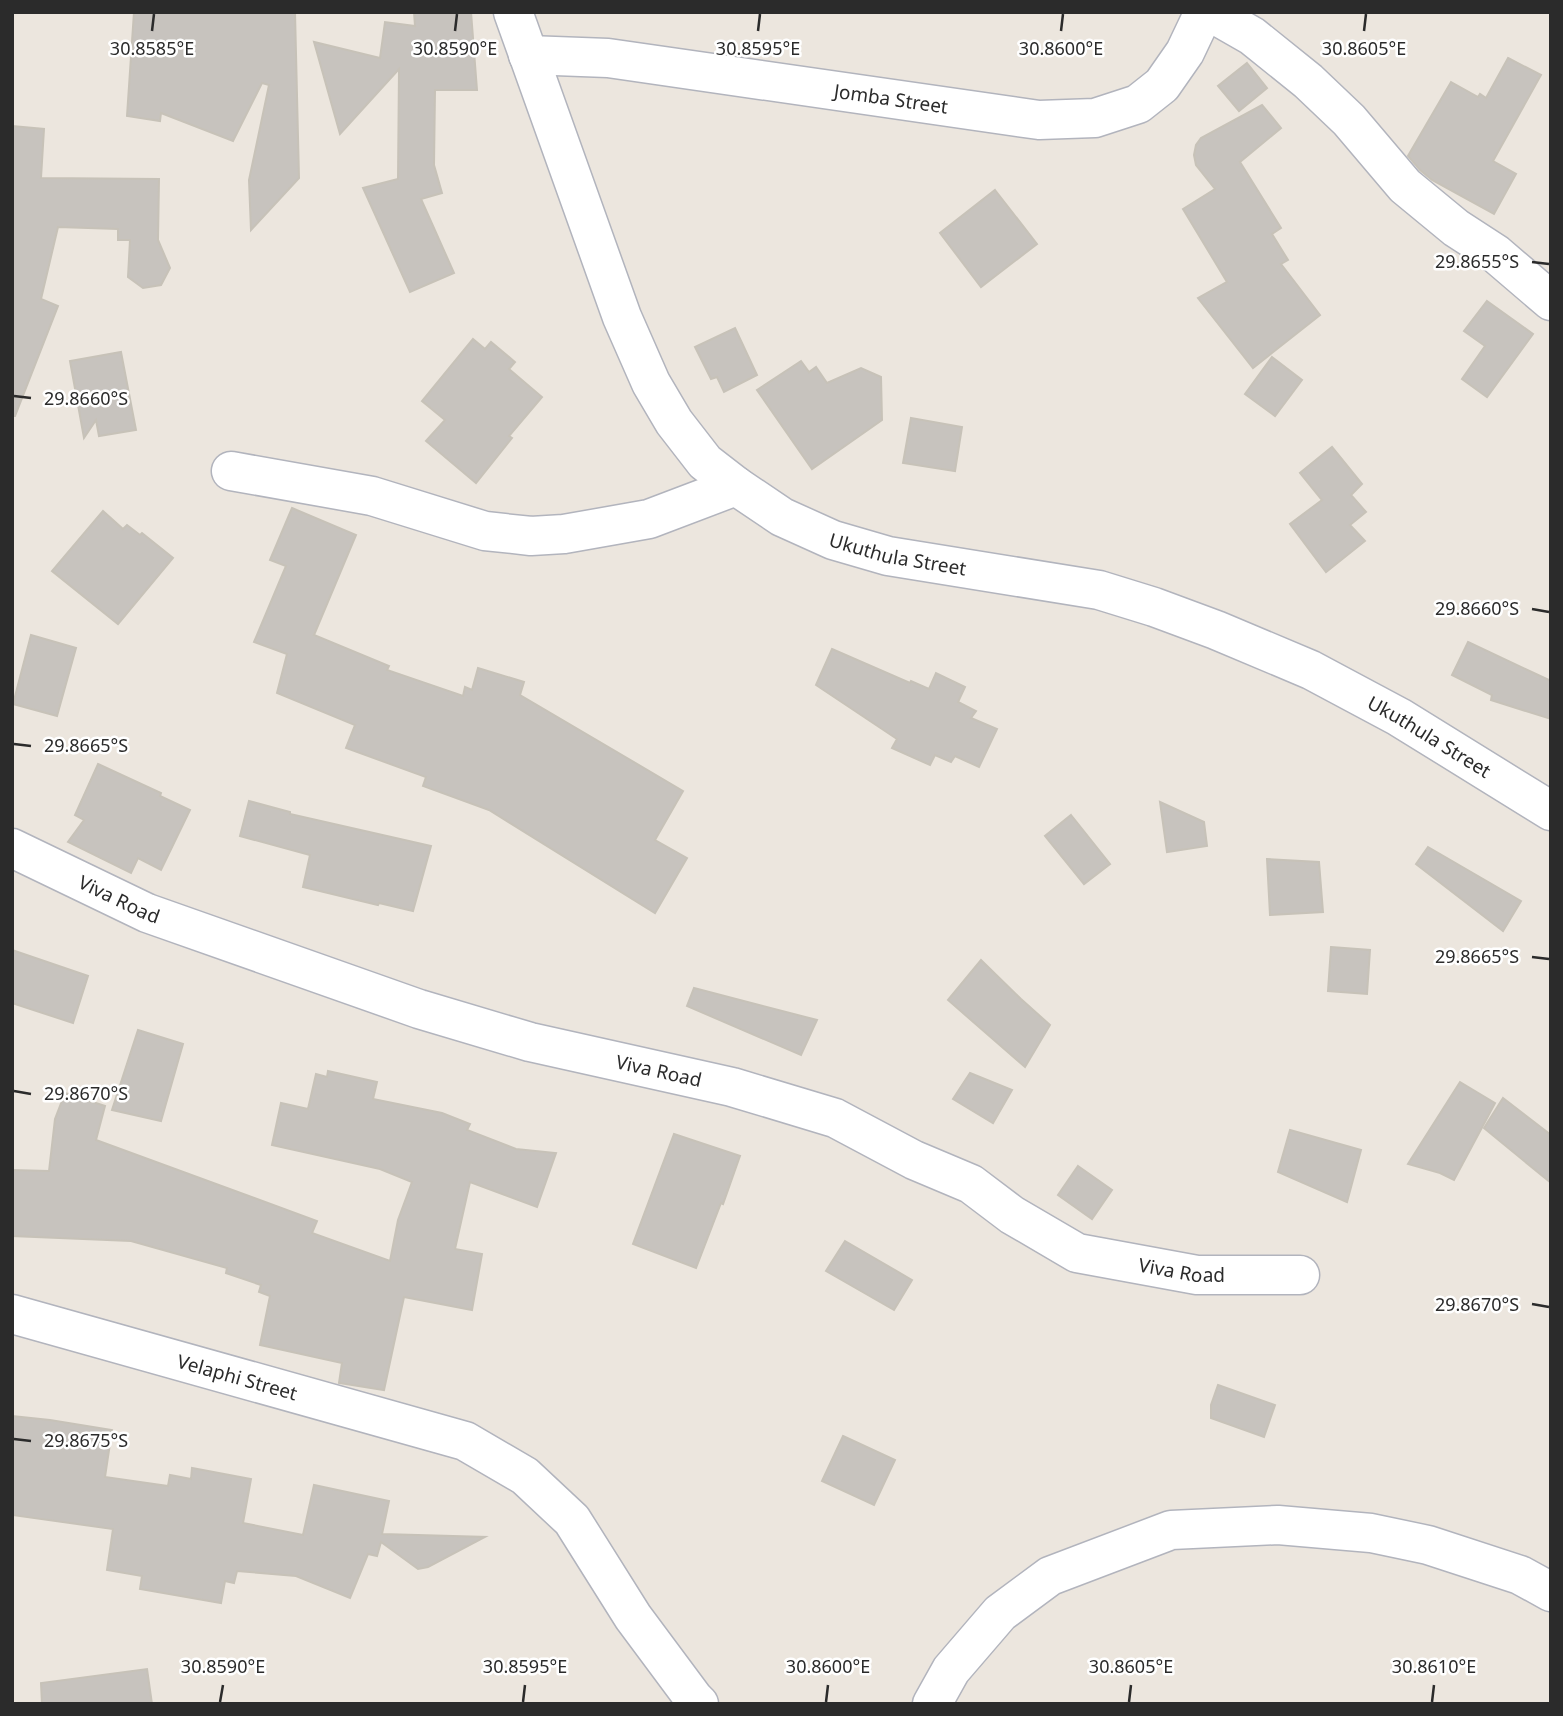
<svg xmlns="http://www.w3.org/2000/svg" width="1563" height="1716" font-family="'Noto Sans',sans-serif">
  <rect width="100%" height="100%" fill="#ece6de"/>
  <g fill="#c7c3be" stroke="#c7c2b8" stroke-width="2">
    <path d="M 134,12 L 295,12 L 299,178 L 251,230 L 249,180 L 269,85 L 262,83 L 233,141 L 161,113 L 160,121 L 127,116 Z"/>
    <path d="M 414,12 L 471,12 L 477,90 L 435,90 L 434,165 L 442,193 L 421,199 L 454,273 L 410,292 L 363,188 L 398,179 L 399,69 L 340,134 L 314,42 L 380,58 L 385,22 L 415,26 Z"/>
    <path d="M 1508,58 L 1541,75 L 1493,161 L 1516,174 L 1494,214 L 1432,180 L 1420,170 L 1408,156 L 1451,82 L 1478,97 L 1480,94 L 1486,98 Z"/>
    <path d="M 1247,63 L 1267,88 L 1239,111 L 1218,86 Z"/>
    <path d="M 1262,105 L 1281,128 L 1240,162 L 1281,228 L 1272,234 L 1288,260 L 1281,264 L 1320,315 L 1253,368 L 1198,298 L 1227,282 L 1183,209 L 1215,189 L 1196,165 L 1194,155 L 1196,145 L 1201,138 Z"/>
    <path d="M 12,126 L 44,129 L 41,178 L 159,179 L 158,240 L 170,268 L 161,285 L 143,288 L 128,277 L 130,240 L 118,240 L 118,229 L 58,227 L 41,299 L 58,306 L 15,416 L 12,416 Z"/>
    <path d="M 995,190 L 1037,244 L 981,287 L 940,233 Z"/>
    <path d="M 1487,301 L 1533,334 L 1487,397 L 1462,379 L 1485,346 L 1464,331 Z"/>
    <path d="M 735,328 L 757,375 L 724,392 L 717,377 L 711,379 L 695,347 Z"/>
    <path d="M 473,339 L 485,349 L 491,342 L 515,362 L 509,369 L 542,397 L 509,436 L 512,438 L 476,483 L 426,441 L 445,420 L 422,401 Z"/>
    <path d="M 121,352 L 136,430 L 99,436 L 96,420 L 84,438 L 70,361 Z"/>
    <path d="M 1272,357 L 1302,380 L 1275,416 L 1245,394 Z"/>
    <path d="M 801,361 L 809,372 L 816,367 L 827,383 L 861,368 L 881,377 L 882,420 L 812,469 L 757,390 Z"/>
    <path d="M 911,418 L 962,427 L 955,471 L 903,463 Z"/>
    <path d="M 1332,447 L 1362,484 L 1351,495 L 1366,512 L 1350,525 L 1365,541 L 1326,572 L 1290,524 L 1322,500 L 1300,473 Z"/>
    <path d="M 292,508 L 356,535 L 314,635 L 389,666 L 387,670 L 463,696 L 465,687 L 472,690 L 478,668 L 524,682 L 520,695 L 683,791 L 655,840 L 687,858 L 655,913 L 489,810 L 423,786 L 426,777 L 346,748 L 355,725 L 277,693 L 287,654 L 254,642 L 286,566 L 270,560 Z"/>
    <path d="M 103,511 L 123,529 L 127,525 L 140,535 L 142,533 L 173,558 L 118,624 L 52,571 Z"/>
    <path d="M 31,635 L 76,648 L 57,716 L 13,704 Z"/>
    <path d="M 1468,642 L 1551,681 L 1551,719 L 1491,700 L 1492,695 L 1452,675 Z"/>
    <path d="M 832,649 L 910,683 L 911,681 L 929,689 L 936,673 L 965,687 L 958,702 L 976,711 L 971,718 L 997,729 L 979,767 L 955,756 L 951,762 L 935,755 L 930,765 L 892,748 L 897,739 L 816,685 Z"/>
    <path d="M 98,764 L 161,793 L 160,796 L 190,810 L 161,870 L 138,858 L 131,873 L 68,842 L 84,820 L 75,815 Z"/>
    <path d="M 249,801 L 290,812 L 290,814 L 431,846 L 413,911 L 379,903 L 378,905 L 303,887 L 310,855 L 240,836 Z"/>
    <path d="M 1160,802 L 1204,822 L 1207,846 L 1167,852 Z"/>
    <path d="M 1071,815 L 1110,864 L 1084,884 L 1045,836 Z"/>
    <path d="M 1428,847 L 1521,901 L 1503,931 L 1416,864 Z"/>
    <path d="M 1267,859 L 1319,862 L 1323,912 L 1270,915 Z"/>
    <path d="M 1331,947 L 1370,950 L 1367,994 L 1328,991 Z"/>
    <path d="M 12,950 L 88,976 L 73,1023 L 12,1003 Z"/>
    <path d="M 981,960 L 1021,999 L 1050,1025 L 1025,1067 L 948,1000 Z"/>
    <path d="M 694,988 L 817,1020 L 801,1055 L 687,1006 Z"/>
    <path d="M 138,1030 L 183,1044 L 161,1121 L 112,1110 Z"/>
    <path d="M 328,1071 L 377,1082 L 373,1099 L 442,1113 L 470,1124 L 467,1130 L 516,1149 L 556,1153 L 537,1207 L 470,1182 L 455,1249 L 482,1254 L 472,1310 L 404,1297 L 384,1390 L 339,1383 L 342,1363 L 260,1345 L 270,1296 L 259,1292 L 261,1285 L 226,1273 L 227,1268 L 131,1241 L 12,1236 L 12,1170 L 49,1171 L 55,1119 L 65,1093 L 105,1106 L 96,1140 L 317,1221 L 312,1233 L 390,1261 L 398,1220 L 412,1182 L 380,1169 L 272,1145 L 281,1103 L 308,1109 L 316,1074 L 327,1077 Z"/>
    <path d="M 970,1073 L 1012,1090 L 993,1123 L 953,1099 Z"/>
    <path d="M 1460,1082 L 1495,1103 L 1454,1180 L 1440,1173 L 1408,1164 Z"/>
    <path d="M 1503,1098 L 1551,1135 L 1551,1183 L 1484,1128 Z"/>
    <path d="M 1290,1130 L 1361,1150 L 1347,1202 L 1278,1172 Z"/>
    <path d="M 674,1134 L 740,1156 L 723,1204 L 721,1203 L 696,1268 L 633,1244 Z"/>
    <path d="M 1078,1166 L 1112,1190 L 1092,1219 L 1058,1195 Z"/>
    <path d="M 845,1241 L 912,1280 L 894,1310 L 826,1271 Z"/>
    <path d="M 1218,1385 L 1275,1405 L 1264,1437 L 1211,1418 L 1211,1405 Z"/>
    <path d="M 12,1416 L 50,1420 L 112,1430 L 105,1477 L 168,1486 L 170,1475 L 191,1479 L 192,1468 L 251,1479 L 243,1523 L 303,1535 L 314,1485 L 389,1501 L 382,1534 L 485,1537 L 428,1567 L 418,1569 L 381,1542 L 377,1556 L 368,1554 L 350,1598 L 296,1576 L 237,1571 L 234,1583 L 225,1581 L 221,1603 L 140,1589 L 142,1576 L 107,1570 L 113,1529 L 12,1515 Z"/>
    <path d="M 843,1436 L 895,1460 L 874,1505 L 822,1481 Z"/>
    <path d="M 147,1669 L 152,1704 L 42,1704 L 41,1683 Z"/>
  </g>
  <g fill="none" stroke-linecap="round" stroke-linejoin="round">
    <g stroke="#b2b4bd" stroke-width="41">
      <g id="minor">
        <path id="s1" d="M 513,12 L 622,317 L 651,383 L 674,422 L 705,462 L 736,486 L 782,517 L 833,540 L 888,556 L 1099,590 L 1154,607 L 1216,630 L 1311,670 L 1399,717 L 1551,811"/>
        <path d="M 1210,12 L 1252,36 L 1308,81 L 1349,120 L 1405,186 L 1456,228 L 1496,254 L 1551,301"/>
        <path id="s2" d="M 528,55 L 608,58 L 1039,120 L 1095,118 L 1138,104 L 1162,85 L 1185,52 L 1204,12"/>
        <path d="M 231,471 L 372,496 L 485,531 L 531,536 L 564,534 L 649,519 L 736,486"/>
        <path id="s3" d="M 12,848 L 147,913 L 419,1009 L 530,1042 L 732,1087 L 835,1118 L 914,1160 L 971,1184 L 1012,1215 L 1077,1253 L 1197,1275 L 1300,1275"/>
        <path id="s4" d="M 12,1314 L 465,1441 L 525,1476 L 572,1520 L 633,1617 L 694,1699 L 699,1704"/>
        <path d="M 932,1704 L 951,1670 L 1000,1613 L 1050,1576 L 1171,1530 L 1278,1525 L 1371,1533 L 1428,1545 L 1520,1575 L 1551,1592"/>
      </g>
    </g>
    <use href="#minor" stroke="#fff" stroke-width="38"/>
  </g>
  <path fill="none" stroke="#2b2b2b" stroke-width="2.5" d="M 152,31 L 154,14M 455,31 L 457,14M 758,31 L 760,14M 1061,31 L 1063,14M 1364,31 L 1366,14M 1532,262 L 1549,264M 14,396 L 31,398M 1532,609 L 1549,612M 14,744 L 31,746M 1532,957 L 1549,959M 14,1091 L 31,1094M 1532,1304 L 1549,1307M 14,1439 L 31,1441M 220,1702 L 223,1685M 523,1702 L 525,1685M 826,1702 L 828,1685M 1129,1702 L 1131,1685M 1432,1702 L 1434,1685"/>
  <g text-anchor="middle" dominant-baseline="central" stroke-width="5" stroke-linejoin="round" paint-order="stroke">
    <g font-size="19" fill="#2b2b2b" stroke="#fff">
      <text stroke="none"><textPath href="#s2" startOffset="366">Jomba Street</textPath></text>
      <text stroke="none"><textPath href="#s1" startOffset="709">Ukuthula Street</textPath></text>
      <text stroke="none"><textPath href="#s1" startOffset="1276">Ukuthula Street</textPath></text>
      <text stroke="none"><textPath href="#s3" startOffset="119">Viva Road</textPath></text>
      <text stroke="none"><textPath href="#s3" startOffset="686">Viva Road</textPath></text>
      <text stroke="none"><textPath href="#s3" startOffset="1253">Viva Road</textPath></text>
      <text stroke="none"><textPath href="#s4" startOffset="234">Velaphi Street</textPath></text>
    </g>
  </g>
  <g font-size="18" text-anchor="middle" fill="#2b2b2b" stroke="#fff" stroke-width="5" stroke-linejoin="round" paint-order="stroke">
    <text x="152" y="55">30.8585°E</text>
    <text x="455" y="55">30.8590°E</text>
    <text x="758" y="55">30.8595°E</text>
    <text x="1061" y="55">30.8600°E</text>
    <text x="1364" y="55">30.8605°E</text>
    <text x="1477" y="268">29.8655°S</text>
    <text x="86" y="405">29.8660°S</text>
    <text x="1477" y="615">29.8660°S</text>
    <text x="86" y="752">29.8665°S</text>
    <text x="1477" y="963">29.8665°S</text>
    <text x="86" y="1100">29.8670°S</text>
    <text x="1477" y="1311">29.8670°S</text>
    <text x="86" y="1447">29.8675°S</text>
    <text x="223" y="1673">30.8590°E</text>
    <text x="525" y="1673">30.8595°E</text>
    <text x="828" y="1673">30.8600°E</text>
    <text x="1131" y="1673">30.8605°E</text>
    <text x="1434" y="1673">30.8610°E</text>
  </g>
  <rect width="1563" height="1716" fill="none" stroke="#2b2b2b" stroke-width="28"/>
</svg>
